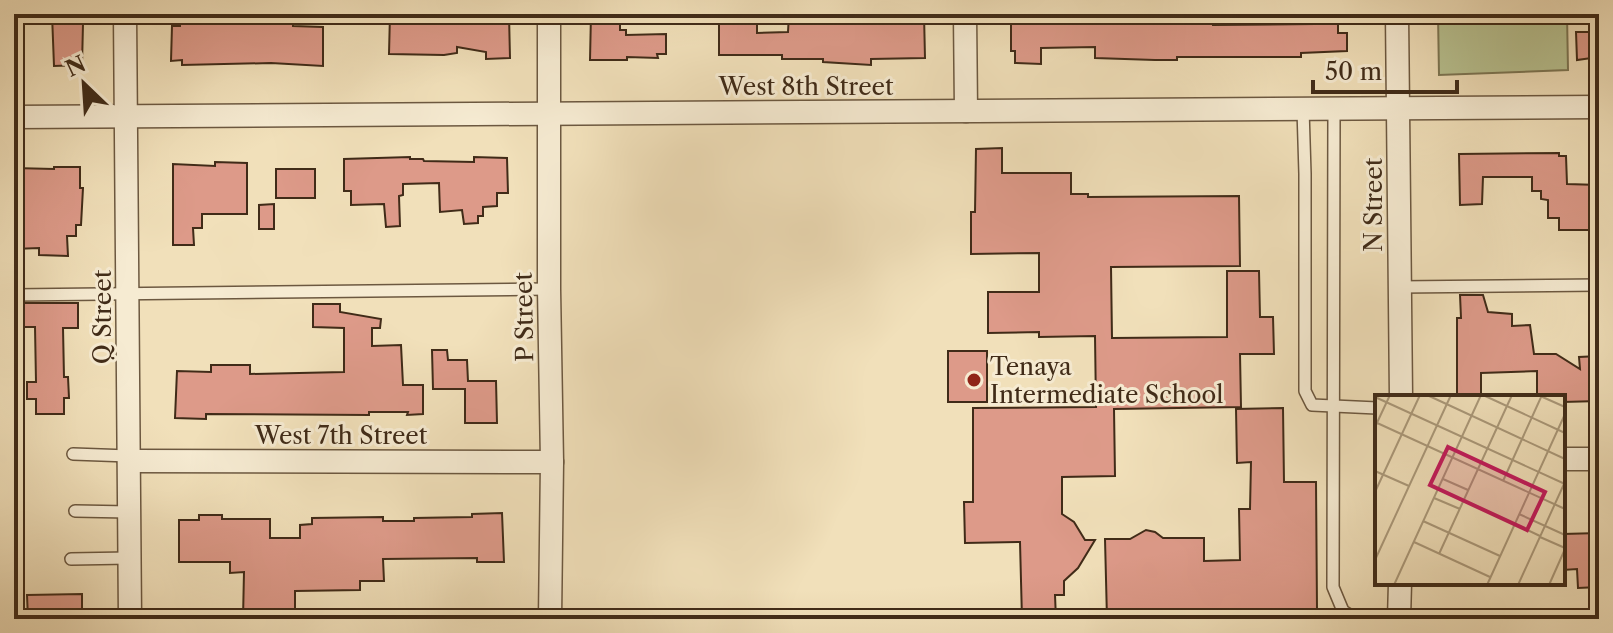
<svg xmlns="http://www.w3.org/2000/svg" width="1613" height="633" font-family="'Libre Caslon Text',serif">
  <rect width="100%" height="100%" fill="#f1e0ba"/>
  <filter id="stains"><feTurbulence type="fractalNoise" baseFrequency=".0025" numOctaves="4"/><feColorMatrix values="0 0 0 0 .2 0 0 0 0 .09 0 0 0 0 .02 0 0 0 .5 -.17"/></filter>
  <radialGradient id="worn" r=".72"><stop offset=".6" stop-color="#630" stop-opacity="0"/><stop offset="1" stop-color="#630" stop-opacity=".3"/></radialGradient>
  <path fill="#b8c291" stroke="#7c7654" stroke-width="2" d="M 1438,14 L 1567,14 L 1568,70 L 1439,75 Z"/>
  <g fill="#dd9a89" stroke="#402b18" stroke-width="2">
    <path d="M 52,14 L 74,14 L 74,24 L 83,24 L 82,65 L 54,66 Z"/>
    <path d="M 254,14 L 293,14 L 293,26 L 323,27 L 323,66 L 271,63 L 182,65 L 182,60 L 171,61 L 172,26 L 180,26 L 180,18 L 254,18 Z"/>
    <path d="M 390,14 L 509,15 L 510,58 L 486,59 L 486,52 L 457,47 L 457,53 L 444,55 L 389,54 Z"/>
    <path d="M 591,14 L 620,14 L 620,30 L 626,30 L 626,35 L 666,34 L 666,54 L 657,54 L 658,58 L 627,57 L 627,60 L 590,60 Z"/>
    <path d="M 719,14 L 757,14 L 757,33 L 788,32 L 789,14 L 845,14 L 845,20 L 900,20 L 899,14 L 924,14 L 925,58 L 871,59 L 871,65 L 823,62 L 823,59 L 782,59 L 782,55 L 719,55 Z"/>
    <path d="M 1014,14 L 1095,17 L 1095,14 L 1213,14 L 1213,25 L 1314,24 L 1314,14 L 1338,14 L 1338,33 L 1347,33 L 1347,51 L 1301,53 L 1301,57 L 1177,57 L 1177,60 L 1155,60 L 1095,58 L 1095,47 L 1041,48 L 1041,64 L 1015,63 L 1015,51 L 1011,51 L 1011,22 L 1014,22 Z"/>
    <path d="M 1576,32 L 1599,32 L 1599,57 L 1577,60 Z"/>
    <path d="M 1002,148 L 1002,173 L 1071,173 L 1071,194 L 1088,194 L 1088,197 L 1239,196 L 1240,266 L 1111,267 L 1112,338 L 1227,337 L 1227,271 L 1259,271 L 1260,317 L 1273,317 L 1274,354 L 1240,354 L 1241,407 L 1114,409 L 1115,476 L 1062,477 L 1062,514 L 1074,522 L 1085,540 L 1095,540 L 1078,568 L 1064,581 L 1064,595 L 1055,595 L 1056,619 L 1022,619 L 1020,542 L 965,543 L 964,502 L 973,502 L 973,408 L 1096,407 L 1095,336 L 1039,337 L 1039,332 L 988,333 L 988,292 L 1039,292 L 1039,253 L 971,254 L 971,212 L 975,212 L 976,149 Z"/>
    <path d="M 1559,153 L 1559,156 L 1566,156 L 1567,184 L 1599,185 L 1599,230 L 1559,230 L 1559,218 L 1548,218 L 1548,200 L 1541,199 L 1541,191 L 1532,191 L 1532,177 L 1483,177 L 1482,204 L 1460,205 L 1459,154 Z"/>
    <path d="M 410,157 L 410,159 L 423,159 L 424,161 L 474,162 L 474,157 L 507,158 L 508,193 L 497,193 L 497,206 L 483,207 L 483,216 L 478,216 L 478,223 L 464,224 L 462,210 L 440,212 L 439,183 L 403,184 L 403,195 L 399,196 L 400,226 L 386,227 L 384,204 L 351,205 L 351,191 L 344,191 L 344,159 Z"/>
    <path d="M 215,162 L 247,163 L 247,214 L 202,214 L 202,228 L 193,228 L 194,245 L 173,245 L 173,164 L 215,166 Z"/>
    <path d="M 54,167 L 80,167 L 80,188 L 83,188 L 81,225 L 76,225 L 76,236 L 67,236 L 68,256 L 39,255 L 39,248 L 14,249 L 14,168 L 54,169 Z"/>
    <rect x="276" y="169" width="39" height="29"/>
    <path d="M 274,204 L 274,229 L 259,229 L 259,205 Z"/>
    <path d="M 1460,295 L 1483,295 L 1488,312 L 1512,314 L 1512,326 L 1530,325 L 1534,354 L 1556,354 L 1580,369 L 1579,357 L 1599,356 L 1599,401 L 1563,402 L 1563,397 L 1537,397 L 1537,371 L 1481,373 L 1481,397 L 1457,397 L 1457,318 L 1461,318 Z"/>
    <path d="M 23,303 L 78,303 L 78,328 L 63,328 L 64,377 L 68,377 L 69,398 L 64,398 L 64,414 L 36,414 L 36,399 L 27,399 L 27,382 L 36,382 L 35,327 L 23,327 Z"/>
    <path d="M 313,304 L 340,304 L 340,312 L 381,319 L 380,328 L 372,328 L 372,346 L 401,345 L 403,385 L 423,385 L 423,414 L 407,415 L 408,412 L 369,412 L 369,415 L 206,414 L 206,419 L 175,418 L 177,371 L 211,372 L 211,365 L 250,365 L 250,374 L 344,372 L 344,328 L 313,327 Z"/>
    <path d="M 432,350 L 447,350 L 448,360 L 467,360 L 468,381 L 496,381 L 497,423 L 465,423 L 465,389 L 433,389 Z"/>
    <rect x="948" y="351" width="39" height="51"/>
    <path d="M 1283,408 L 1284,482 L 1316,482 L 1317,609 L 1304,609 L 1304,619 L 1107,619 L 1105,539 L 1130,539 L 1146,530 L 1155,532 L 1163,538 L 1204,538 L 1204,561 L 1240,560 L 1239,509 L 1250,509 L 1251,462 L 1237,463 L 1236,409 Z"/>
    <path d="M 502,513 L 504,562 L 477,562 L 477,558 L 383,559 L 384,581 L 360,581 L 360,590 L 295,591 L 295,619 L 243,619 L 244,572 L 230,573 L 230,562 L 179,562 L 179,520 L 199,520 L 199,515 L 222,515 L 222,519 L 270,519 L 270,538 L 300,538 L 300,525 L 312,524 L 312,518 L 383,517 L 383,521 L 414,521 L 414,518 L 472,517 L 472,514 Z"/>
    <path d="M 1599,533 L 1599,587 L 1578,588 L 1577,569 L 1563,570 L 1563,534 Z"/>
    <path d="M 82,594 L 82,619 L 28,619 L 27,595 Z"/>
  </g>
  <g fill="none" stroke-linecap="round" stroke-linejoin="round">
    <g stroke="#6c5840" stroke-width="14">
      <g id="lane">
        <path d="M 1334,108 L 1333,587 L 1343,611 L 1356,619"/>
        <path d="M 1303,109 L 1305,174 L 1305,391 L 1312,405 L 1377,408"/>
        <path d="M 1399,287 L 1599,285"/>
        <path d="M 14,295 L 549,289"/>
        <path d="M 73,454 L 129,456"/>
        <path d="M 75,511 L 129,512"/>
        <path d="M 71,559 L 129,558"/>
      </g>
    </g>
    <g stroke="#6c5840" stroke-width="25">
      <g id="street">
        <path d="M 125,14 L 130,619"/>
        <path d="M 549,14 L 549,289 L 552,462 L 550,619"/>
        <path d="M 965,14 L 966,111"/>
        <path d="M 1397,14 L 1401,397"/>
        <path d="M 14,117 L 1599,107"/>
        <path d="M 1563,459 L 1599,459"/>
        <path d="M 129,461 L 552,462"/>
        <path d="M 1399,619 L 1400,583"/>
      </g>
    </g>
    <use href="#lane" stroke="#f6ebd2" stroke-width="11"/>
    <use href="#street" stroke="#f6ebd2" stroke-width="22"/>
  </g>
  <circle fill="#8f2418" stroke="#f6ebd2" stroke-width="3" cx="974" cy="380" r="8"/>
  <g text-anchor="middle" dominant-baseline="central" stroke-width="6" stroke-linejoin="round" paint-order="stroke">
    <g font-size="24" fill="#402b18" stroke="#f6ebd2">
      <text x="806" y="86">West 8th Street</text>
      <text transform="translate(1373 205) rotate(-90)">N Street</text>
      <text transform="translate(102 317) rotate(-90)">Q Street</text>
      <text transform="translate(524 317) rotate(-91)">P Street</text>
      <text x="341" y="435">West 7th Street</text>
    </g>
    <g font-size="24" fill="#402b18" stroke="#f6ebd2" text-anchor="start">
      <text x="990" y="366">Tenaya<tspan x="990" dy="28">Intermediate School</tspan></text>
    </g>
  </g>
  <g transform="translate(1375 395)">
    <rect width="190" height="190" fill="#f1e0ba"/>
    <path fill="none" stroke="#aa9879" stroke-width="2" d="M 52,0 L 190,64M 108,0 L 190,38M 163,0 L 190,12M 0,2 L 190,89M 0,27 L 190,114M 0,32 L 15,0M 0,76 L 34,91M 68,84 L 93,95M 128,86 L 167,0M 0,97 L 45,0M 59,103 L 85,114M 144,119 L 190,140M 48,126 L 125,161M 140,129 L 165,141M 165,142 L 190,153M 39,147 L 115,182M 64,159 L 137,0M 0,165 L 76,0M 19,190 L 106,0M 112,190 L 190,19M 143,190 L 189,89M 174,190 L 190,154"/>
    <path fill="#c2185b" fill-opacity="0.15" stroke="#c2185b" stroke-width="4" d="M 73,52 L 170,97 L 152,135 L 55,90 Z"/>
    <rect width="190" height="190" fill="none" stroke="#402b18" stroke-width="4"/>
  </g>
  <rect width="1613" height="633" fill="none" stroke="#f1e0ba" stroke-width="48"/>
  <rect x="16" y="16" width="1581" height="601" fill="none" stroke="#402b18" stroke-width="4"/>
  <rect x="24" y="24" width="1565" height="585" fill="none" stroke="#402b18" stroke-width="2"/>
  <g transform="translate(84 84) rotate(335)" stroke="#f6ebd2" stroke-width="6" paint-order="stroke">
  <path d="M0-6L14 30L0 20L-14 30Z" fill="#402b18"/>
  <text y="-12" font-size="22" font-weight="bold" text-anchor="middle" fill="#402b18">N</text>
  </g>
  <path d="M1313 80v12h144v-12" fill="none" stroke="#402b18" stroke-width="4"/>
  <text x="1325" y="80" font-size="24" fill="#402b18" stroke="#f6ebd2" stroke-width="6" paint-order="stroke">50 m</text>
  <rect width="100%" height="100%" filter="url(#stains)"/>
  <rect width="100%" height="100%" fill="url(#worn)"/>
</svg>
